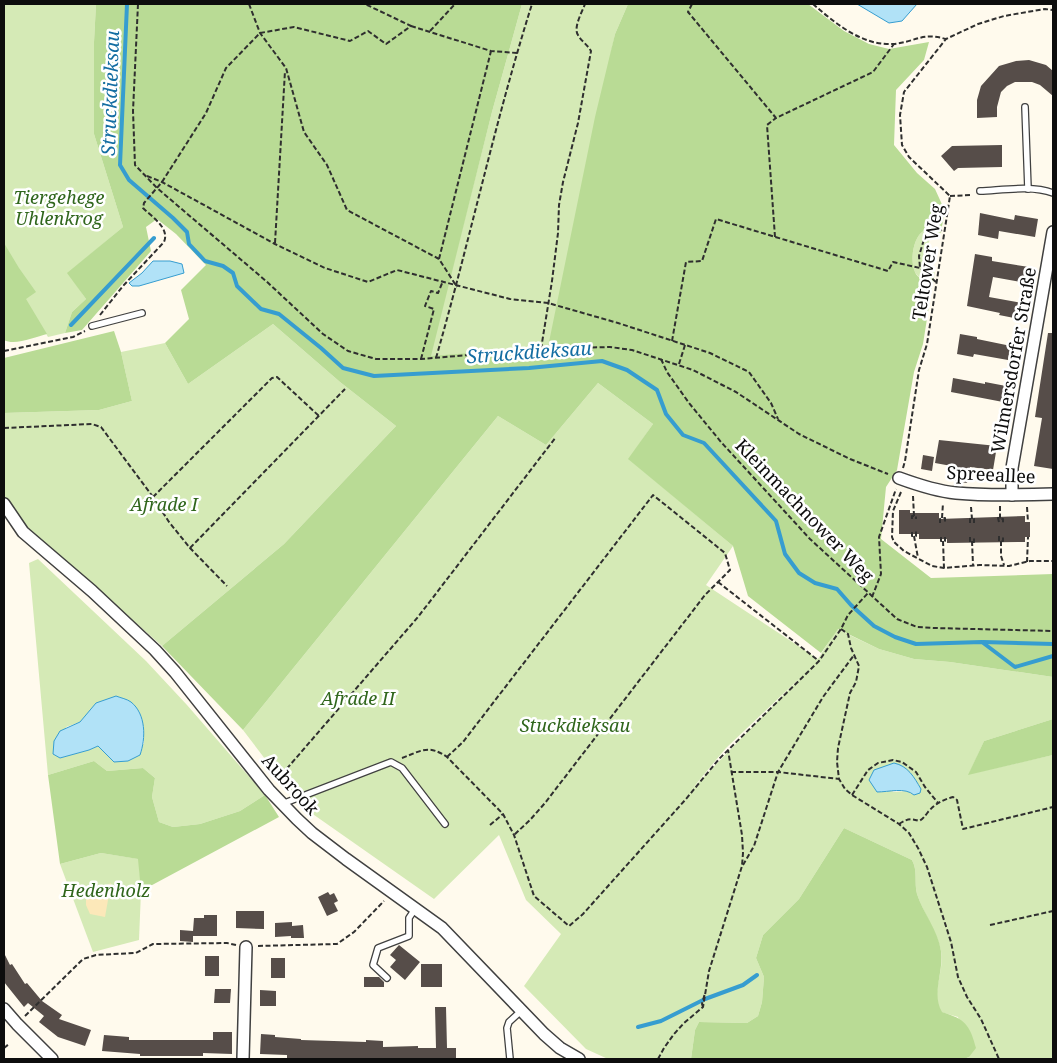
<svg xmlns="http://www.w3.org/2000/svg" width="1057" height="1063" font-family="'Noto Serif',serif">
  <rect width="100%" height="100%" fill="#fffaed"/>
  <g fill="#d5eab6" fill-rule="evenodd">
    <path d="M 4,4 L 96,4 L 94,42 L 94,134 L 123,227 L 68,273 L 86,299 L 72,312 L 65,333 L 48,337 L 44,330 L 4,340 Z"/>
    <path d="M 522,4 L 628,4 L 615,34 L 548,354 L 430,356 L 492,112 Z"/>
    <path d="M 942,226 L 941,233 L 932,235 C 927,243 927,255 927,265 L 935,273 L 932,287 C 927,282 918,278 915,272 C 910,261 913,242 920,234 C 925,228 935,227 942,226 Z"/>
    <path d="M 273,324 L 340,382 L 396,426 L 284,544 L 162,646 L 29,529 L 4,497 L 4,413 L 99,410 L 132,401 L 121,352 L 165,343 L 188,384 Z"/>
    <path d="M 598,383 L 653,424 L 629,459 L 733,546 L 706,585 L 818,659 L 837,629 L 879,649 L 914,659 L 950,662 L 1053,677 L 1053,719 L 984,741 L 969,774 L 1053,755 L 1053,1059 L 964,1059 L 969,1057 L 958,1017 L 941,1012 C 930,993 945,971 941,951 C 937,931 923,913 917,894 C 914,882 918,871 912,860 L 844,828 L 799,899 L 763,935 L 756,958 L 764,977 L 762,1002 L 758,1016 L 747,1023 L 699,1022 L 695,1030 L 691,1059 L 608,1059 L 586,1049 L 524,986 L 561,934 L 526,900 L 499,835 L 434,899 L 307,810 L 294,797 L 243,730 L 498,416 L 546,445 ZM 802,676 L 692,789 L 726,748 ZM 913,775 L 914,795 L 909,791 L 892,792 Z"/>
    <path d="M 38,559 L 146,661 L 187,705 L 265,795 L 240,811 L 200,824 L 173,827 L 159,822 L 152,797 L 155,778 L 143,768 L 107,771 L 94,761 L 48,775 L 29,563 ZM 139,711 L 144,729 L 144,744 L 98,746 L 89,750 L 60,758 L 66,727 L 80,722 L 88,714 Z"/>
    <path d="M 101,853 L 139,859 L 141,891 L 139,940 L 93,952 L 60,864 Z"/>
  </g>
  <g fill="#b9db95">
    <path d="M 96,4 L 522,4 L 492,112 L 431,356 L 548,347 L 595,117 L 615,34 L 628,4 L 808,4 L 844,31 L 869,44 L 889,49 L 929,42 L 924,60 L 896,90 L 894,145 L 917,173 L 935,189 L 945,211 L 942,226 C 935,227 925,228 920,234 C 913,242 910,261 915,272 C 917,278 927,282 932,287 L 923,344 L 914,372 L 897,470 L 886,487 L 881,539 L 931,578 L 1053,574 L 1053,677 L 950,662 L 914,659 L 879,649 L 838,629 L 821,653 L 748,596 L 733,546 L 628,459 L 653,424 L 598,383 L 546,445 L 498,416 L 243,730 L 162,646 L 284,544 L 396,426 L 340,382 L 273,324 L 188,384 L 165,343 L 189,319 L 181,290 L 206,265 L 176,234 L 157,219 L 146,227 L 151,251 L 82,330 L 65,333 L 72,312 L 86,299 L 67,273 L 123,227 L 94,134 L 94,42 Z"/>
    <path d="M 4,243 L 19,268 L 36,292 L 26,299 L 47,334 C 35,337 15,346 4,340 L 4,298 C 6,293 4,252 4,243 Z"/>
    <path d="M 114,331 L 121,352 L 132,401 L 99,410 L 4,413 L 4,358 Z"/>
    <path d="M 1053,719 L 1053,755 L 968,775 L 984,741 Z"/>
    <path d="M 94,761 L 107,771 L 143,768 L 155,778 L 152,797 L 159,822 L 173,827 L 200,824 L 240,811 L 265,795 L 279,817 L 141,891 L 138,859 L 101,853 L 60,864 L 48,775 Z"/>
    <path d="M 844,828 L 912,860 C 918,871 914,882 917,894 C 923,913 938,930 941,951 C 944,972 931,994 942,1012 C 965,1019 970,1025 976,1048 L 969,1057 L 964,1059 L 691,1059 L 695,1030 L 699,1022 L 747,1023 L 758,1016 L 762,1002 L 764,977 L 756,958 L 763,935 L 799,899 Z"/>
  </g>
  <path fill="#fce8b9" d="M 111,883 L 105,917 L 90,914 L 86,905 L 86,895 Z"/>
  <g fill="#b1e2f7" stroke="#369dd0">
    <path d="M 857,4 L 917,4 L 902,21 L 889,23 Z"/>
    <path d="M 153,261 L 170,261 L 182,264 L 184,273 L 139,286 L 132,286 L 129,283 L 142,273 Z"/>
    <path d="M 116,696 C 121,698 127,699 131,702 C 146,714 146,738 140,755 L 128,761 L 114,762 L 98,746 L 89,750 L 60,758 L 53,754 L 54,741 L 60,731 L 80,722 L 96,703 Z"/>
    <path d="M 894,763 C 908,766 914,777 921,789 L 920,793 L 914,795 C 905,787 889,792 877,792 L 869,780 L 874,770 Z"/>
  </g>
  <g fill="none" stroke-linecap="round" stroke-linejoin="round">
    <g stroke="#369dd0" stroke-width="4">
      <path d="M 127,4 L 120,165 L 129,180 L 173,218 L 187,232 L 189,244 L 205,261 L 223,266 L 233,273 L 237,286 L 261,309 L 279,314 L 321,348 L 343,368 L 374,376 L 529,368 L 602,361 L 627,370 L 657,390 L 666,414 L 683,435 L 704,443 L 776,521 L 785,554 L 799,573 L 815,583 L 837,589 L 851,605 L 874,626 L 895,637 L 916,644 L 982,642 L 1015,667 L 1053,656"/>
      <path d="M 71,325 L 154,238"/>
      <path d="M 983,642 L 1053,644"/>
      <path d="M 638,1027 L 661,1021 L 705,999 L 743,985 L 757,975"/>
    </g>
  </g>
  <g fill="#564d49">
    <path d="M 1029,60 L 1046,65 L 1053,71 L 1053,96 L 1040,85 L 1032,82 L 1015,82 L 1007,86 L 1001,92 L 997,107 L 997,117 L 977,118 L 977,100 L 981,86 L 999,66 L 1016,61 Z"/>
    <path d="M 1002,145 L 1002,167 L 958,168 L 954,171 L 941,156 L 952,146 Z"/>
    <path d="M 980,213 L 1014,220 L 1015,215 L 1038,219 L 1035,237 L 999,231 L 998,239 L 978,235 Z"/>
    <path d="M 975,254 L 992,257 L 992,261 L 1029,267 L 1026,283 L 993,277 L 989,297 L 1022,303 L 1019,319 L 999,315 L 1000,313 L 967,306 Z"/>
    <path d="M 1048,333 L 1053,333 L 1053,469 L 1034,466 L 1042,418 L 1035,417 Z"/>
    <path d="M 960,334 L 977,337 L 977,339 L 1011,346 L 1008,360 L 974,354 L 973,357 L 957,354 Z"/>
    <path d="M 953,378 L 985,384 L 985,382 L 1006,386 L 1003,402 L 951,392 Z"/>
    <path d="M 939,440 L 997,446 L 993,470 L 970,467 L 967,483 L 955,481 L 957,467 L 935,463 Z"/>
    <path d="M 923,455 L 934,457 L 932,471 L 921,469 Z"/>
    <path d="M 899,510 L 910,510 L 910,513 L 939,513 L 939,519 L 1025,516 L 1025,522 L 1030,522 L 1030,537 L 1025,537 L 1025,542 L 947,543 L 947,539 L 919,539 L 919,534 L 899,534 Z"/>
    <path d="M 328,892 L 330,895 L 334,893 L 338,901 L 334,903 L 338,911 L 327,916 L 318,897 Z"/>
    <path d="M 236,911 L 264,911 L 264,929 L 236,928 Z"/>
    <path d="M 204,915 L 217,915 L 217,936 L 193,936 L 193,942 L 180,941 L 180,930 L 193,931 L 194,918 L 204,918 Z"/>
    <path d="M 292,922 L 292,926 L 303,925 L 304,938 L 291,938 L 291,936 L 275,937 L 275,923 Z"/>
    <path d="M 399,945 L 420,962 L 405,980 L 390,967 L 396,960 L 390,955 Z"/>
    <path d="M 4,953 L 10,965 L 12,964 L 25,984 L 27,983 L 42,1001 L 62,1015 L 59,1019 L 91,1030 L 85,1046 L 58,1037 L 39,1022 L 44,1016 L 28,1003 L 24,1007 L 4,982 Z"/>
    <rect x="205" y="956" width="14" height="20"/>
    <rect x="271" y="958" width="14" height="20"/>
    <rect x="421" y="964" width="21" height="23"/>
    <path d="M 364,977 L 379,977 L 384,982 L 384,987 L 364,987 Z"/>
    <path d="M 215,989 L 231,989 L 230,1003 L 214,1003 Z"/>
    <path d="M 260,990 L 276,991 L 276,1006 L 260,1006 Z"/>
    <path d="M 435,1007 L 446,1007 L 447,1048 L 456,1048 L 456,1059 L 315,1059 L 287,1058 L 287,1055 L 260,1054 L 261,1034 L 275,1035 L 275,1037 L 301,1039 L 301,1040 L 366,1042 L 366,1040 L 383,1041 L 383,1047 L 418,1046 L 418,1048 L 436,1048 Z"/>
    <path d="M 213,1032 L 232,1032 L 232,1054 L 203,1053 L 203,1056 L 140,1056 L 140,1054 L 102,1051 L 104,1035 L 129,1037 L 129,1040 L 213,1040 Z"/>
  </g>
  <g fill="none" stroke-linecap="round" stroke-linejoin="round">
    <g stroke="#404040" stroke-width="8">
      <g id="lane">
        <path d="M 1025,107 L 1028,189"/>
        <path d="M 980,191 C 1003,190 1031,185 1053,193"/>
        <path d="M 92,326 L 142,313"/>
        <path d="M 282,804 L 391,762 L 402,768 L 445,824"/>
        <path d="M 387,978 L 373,965 L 378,948 L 409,936 L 409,918 L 415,909"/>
        <path d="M 510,1059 L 507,1028 L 509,1022 L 521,1011"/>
      </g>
    </g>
    <g stroke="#404040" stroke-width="14">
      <g id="street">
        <path d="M 899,478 C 918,485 936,491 956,493 C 988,496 1021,495 1053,494"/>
        <path d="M 1012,495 L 1012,468 L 1053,232"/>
        <path d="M 4,504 L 23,532 L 92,591 L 155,650 L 175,672 L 269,790 L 297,819 L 312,833 L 346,859 L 442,928 L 544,1034 L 560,1048 L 579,1059"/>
        <path d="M 4,1009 L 17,1024 L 52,1059"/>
        <path d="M 243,1059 L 246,947"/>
      </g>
    </g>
    <g stroke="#2f2f2f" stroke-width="2" stroke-dasharray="5 2.5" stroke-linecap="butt">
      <path d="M 138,4 L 133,111 L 135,165 L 157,188 L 266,281 L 323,334 L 348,351 L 376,359 L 421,359 L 541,349 L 610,347 L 632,350 L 693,370 L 736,392 L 799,434 L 850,459 L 888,474"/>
      <path d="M 249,4 L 260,33 L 286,68 L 304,132 L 327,165 L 347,210 L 439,259 L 457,287"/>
      <path d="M 692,4 L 688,12 L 776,118 L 873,72 L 894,44"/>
      <path d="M 813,4 C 835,23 862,46 893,44 C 916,42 921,32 946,39"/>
      <path d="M 411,26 L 491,51 L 517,53"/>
      <path d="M 430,31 L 455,4"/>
      <path d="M 147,176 L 162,182 L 275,244 L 325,268 L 368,282 L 397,270 L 510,299 L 548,303 L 618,323 L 710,353 L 749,372 L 771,403 L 778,419"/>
      <path d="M 950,196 L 972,195"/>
      <path d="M 775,237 L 767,125 L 776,118"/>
      <path d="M 275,243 L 285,71"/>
      <path d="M 439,259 L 491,51"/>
      <path d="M 936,282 L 920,268 L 919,256 L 925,236 L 935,231 L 943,230"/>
      <path d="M 100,315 L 123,286 L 164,242 C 170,228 152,217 143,208 L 144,203 L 162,182 L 206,113 L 226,68 L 260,33 L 294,27 L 350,41 L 368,31 L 386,44 L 411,26 L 365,4"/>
      <path d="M 672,341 L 686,262 L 702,261 L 716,219 L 888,271 L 893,262 L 920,268"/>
      <path d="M 541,349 L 552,281 L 558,233 L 559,205 L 563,182 L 578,123 L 591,51 C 587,44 581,41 578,35 C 573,28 582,12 585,4"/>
      <path d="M 4,351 L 73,337 L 85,331"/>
      <path d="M 436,358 C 470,240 495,121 532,4"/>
      <path d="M 421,359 L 434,309 L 425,306 L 431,291 L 438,293 L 443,281"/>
      <path d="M 661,359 L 667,372 L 689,403 L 721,442 L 810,539 L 897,619 L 917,627 L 934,628 L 1053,631"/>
      <path d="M 679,364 L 685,345"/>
      <path d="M 4,428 L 92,424 L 101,427 L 153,497 L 169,522 L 190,548 L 227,586"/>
      <path d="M 903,468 L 905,461 L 919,370 L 927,344 L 950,196 L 909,157 L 902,145 L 900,115 L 904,92 L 946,39 L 978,24 L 1004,16 L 1045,9 L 1053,10"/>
      <path d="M 901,492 L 893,511 L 892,537 L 894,542 L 904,551 L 932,566 L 944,568 L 980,565 L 1009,566 L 1030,561 L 1053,561"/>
      <path d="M 913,496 L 914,516"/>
      <path d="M 153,497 L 272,378 L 277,377 L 319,416"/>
      <path d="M 1000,506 L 1000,519"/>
      <path d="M 971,507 L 972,519"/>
      <path d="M 1027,507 L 1028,522"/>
      <path d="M 942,518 L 943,503"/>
      <path d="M 912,519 L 912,516 L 916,516 L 916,519"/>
      <path d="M 999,522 L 998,518 L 1003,519 L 1003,523"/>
      <path d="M 940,523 L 940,519 L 945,518 L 945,523"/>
      <path d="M 970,523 L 970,519 L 974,519 L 974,523"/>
      <path d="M 912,532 L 912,536 L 916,536 L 916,531"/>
      <path d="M 914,536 L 918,558"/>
      <path d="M 999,536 L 999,541 L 1003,541 L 1003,536"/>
      <path d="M 941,537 L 941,541 L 945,541 L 945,537"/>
      <path d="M 970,537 L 970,542 L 974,542 L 974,536"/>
      <path d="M 943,541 L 944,568"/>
      <path d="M 972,541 L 973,565"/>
      <path d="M 1001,541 L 1001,556 L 1004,565"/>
      <path d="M 190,548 L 345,389"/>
      <path d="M 1027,562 L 1028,537"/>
      <path d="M 718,582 L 819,661"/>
      <path d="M 872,597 L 881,574 L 879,537 L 896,489"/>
      <path d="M 841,629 L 848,634 L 851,648 L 859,666 L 856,682 L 850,693 L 838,748 L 837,762 L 839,779 L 845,789 L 852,795 L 899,824 L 909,833 L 918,848 L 927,867 L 951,942 L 958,977 L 967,997 L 981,1019 L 999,1059"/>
      <path d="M 447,757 L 463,742 L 653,495 L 725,553 L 730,570 L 705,595 L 545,803 L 530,820 L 514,835"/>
      <path d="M 402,758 C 421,751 428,744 447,757 L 503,814 L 514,835 L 534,896 L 569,926 L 583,914 L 686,799 L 719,759 L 819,661 L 841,629 L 848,615 L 868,593"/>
      <path d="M 731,772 L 778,772 L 839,779"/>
      <path d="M 277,780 L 418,617 L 556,437"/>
      <path d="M 852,795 L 868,770 L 878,763 L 893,760 L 902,762 L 916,772 L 925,787 L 938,803"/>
      <path d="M 899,824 C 907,819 911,818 919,821 C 923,819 925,816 928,812 C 935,804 942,800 953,797 L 957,800 L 963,829 L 1053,807"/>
      <path d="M 490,825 L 503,814"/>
      <path d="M 743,865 L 754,846 L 778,772 L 823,697 L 854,655"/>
      <path d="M 990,925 L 1053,911"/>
      <path d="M 258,946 L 337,944 L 354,932 L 384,901"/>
      <path d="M 703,1007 L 702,1004 L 705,993"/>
      <path d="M 25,1016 L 83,959 L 96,955 L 136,953 L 153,944 L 227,943 L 236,945"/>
      <path d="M 4,1048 L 9,1044"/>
      <path d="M 658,1059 L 664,1048 L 674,1034 L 684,1023 L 703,1007 L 709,971 L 742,866 L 743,853 L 742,835 L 728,750"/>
    </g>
    <use href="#lane" stroke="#fff" stroke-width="5.5"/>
    <use href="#street" stroke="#fff" stroke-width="11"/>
  </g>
  <g text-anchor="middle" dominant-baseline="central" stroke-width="5" stroke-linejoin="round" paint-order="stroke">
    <g font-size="18" font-style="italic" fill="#30661c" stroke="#fff">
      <text x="59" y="197">Tiergehege<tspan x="59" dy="21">Uhlenkrog</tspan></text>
      <text x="164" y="504">Afrade I</text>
      <text x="358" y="698">Afrade II</text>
      <text x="575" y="725">Stuckdieksau</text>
      <text x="106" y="890">Hedenholz</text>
    </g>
    <g font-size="18" fill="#0d0d0d" stroke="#fff">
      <text transform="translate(927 262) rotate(-81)">Teltower Weg</text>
      <text transform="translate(1013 360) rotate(-80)">Wilmersdorfer Straße</text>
      <text transform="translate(991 474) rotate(3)">Spreeallee</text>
      <text transform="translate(805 510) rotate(46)">Kleinmachnower Weg</text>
      <text transform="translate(291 784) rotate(48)">Aubrook</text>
    </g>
    <g font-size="19" font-style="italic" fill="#136da2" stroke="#fff">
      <text transform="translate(110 93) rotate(-88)">Struckdieksau</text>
      <text transform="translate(529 352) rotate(-4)">Struckdieksau</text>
    </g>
  </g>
  <rect width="1057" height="1063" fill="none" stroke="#0d0d0d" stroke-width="10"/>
</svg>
